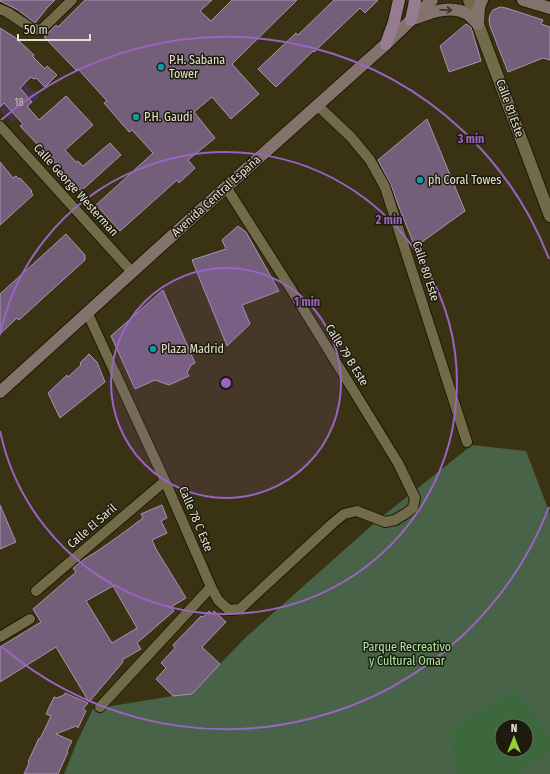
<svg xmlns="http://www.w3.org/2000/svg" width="550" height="774" font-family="'Fira Sans Condensed',sans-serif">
  <rect width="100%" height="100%" fill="#393313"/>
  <path fill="#423645" d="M 25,83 L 39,97 L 12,123 L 0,110 L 0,107 Z"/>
  <path fill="#496348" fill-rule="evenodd" d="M 472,445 L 526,451 L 550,514 L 550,774 L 64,774 L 77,742 L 93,709 L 173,696 L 220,664 L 246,637 L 379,519 ZM 502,726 L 526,726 L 526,750 L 502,750 Z"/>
  <path fill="#3d683d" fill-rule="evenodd" d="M 514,690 L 550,737 L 550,752 L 520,774 L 458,774 L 449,732 ZM 502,726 L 526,726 L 526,750 L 502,750 Z"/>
  <g fill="#745f7a" stroke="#a892af" fill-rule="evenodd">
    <path d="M 0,0 L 55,0 L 47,8 L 35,23 L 18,10 L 0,1 Z"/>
    <path d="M 85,0 L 212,0 L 200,11 L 211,21 L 232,0 L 297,0 L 232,64 L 259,94 L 231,119 L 212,97 L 194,112 L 215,138 L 188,160 L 195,168 L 179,183 L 177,180 L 120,231 L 96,205 L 153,153 L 132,130 L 129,132 L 104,103 L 107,101 L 78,69 L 76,70 L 44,37 L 56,25 L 58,27 Z"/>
    <path d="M 334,0 L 378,0 L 365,13 L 360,8 L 314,52 L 313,51 L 276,87 L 258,69 L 296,33 L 298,35 Z"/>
    <path d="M 500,7 L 506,8 L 543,20 L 541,24 L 550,27 L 550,60 L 543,58 L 508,72 L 490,26 L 489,20 L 490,15 L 493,10 Z"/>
    <path d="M 466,24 L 471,27 L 481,61 L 449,72 L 440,46 Z"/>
    <path d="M 0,28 L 16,38 L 34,55 L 33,57 L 45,69 L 47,66 L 57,75 L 45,87 L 36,78 L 34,79 L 31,77 L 20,88 L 32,102 L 27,106 L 39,120 L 66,96 L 93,125 L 65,150 L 76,162 L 78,161 L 83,166 L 110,143 L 121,155 L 81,191 L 20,126 L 23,124 L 4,103 L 0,107 Z"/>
    <path d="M 427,119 L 465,211 L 415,247 L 397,202 L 391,185 L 378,160 Z"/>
    <path d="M 0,162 L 13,178 L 16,176 L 19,179 L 20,178 L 32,191 L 31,192 L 33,195 L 0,225 Z"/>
    <path d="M 238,226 L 246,232 L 279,291 L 242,305 L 250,324 L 227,346 L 192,260 L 226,249 L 222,240 Z"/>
    <path d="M 66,234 L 85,255 L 85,260 L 19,320 L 17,318 L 0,334 L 0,294 Z"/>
    <path d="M 163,290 L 195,363 L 191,365 L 187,373 L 189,376 L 169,385 L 155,380 L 135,389 L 111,336 Z"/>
    <path d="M 89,354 L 97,362 L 105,382 L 60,418 L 48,393 L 67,375 L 68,377 L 81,365 L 80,363 Z"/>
    <path d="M 0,505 L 16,542 L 0,549 Z"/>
    <path d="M 162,505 L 167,518 L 161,521 L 167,533 L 152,540 L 156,549 L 186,598 L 171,607 L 174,611 L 137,643 L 141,649 L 122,660 L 123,662 L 89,702 L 56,647 L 0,682 L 0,647 L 41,622 L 33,609 L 76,572 L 73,568 L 83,560 L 96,552 L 119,536 L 143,518 L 141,514 ZM 113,586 L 137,628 L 112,643 L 86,601 Z"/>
    <path d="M 209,611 L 212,614 L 214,611 L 226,622 L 202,647 L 220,664 L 192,694 L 173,696 L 156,679 L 166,668 L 161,663 L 175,648 L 173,645 L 201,616 L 203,617 Z"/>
    <path d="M 65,693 L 88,703 L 83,709 L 86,711 L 78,728 L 76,726 L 56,734 L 72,741 L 67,751 L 68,752 L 58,774 L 24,774 L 29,763 L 28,762 L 34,749 L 39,738 L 40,739 L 51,716 L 46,714 L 54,697 L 57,698 L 64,695 Z"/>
  </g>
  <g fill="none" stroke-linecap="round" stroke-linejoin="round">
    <g stroke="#201b00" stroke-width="12">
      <g id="minor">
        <path d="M 0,9 L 7,12 L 31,28 C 35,30 38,30 42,29 L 72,0"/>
        <path d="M 317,105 L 351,137 L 370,160 L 385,187 L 467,442"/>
        <path d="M 0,126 L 132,272"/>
        <path d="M 87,312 L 165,481 L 211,587 L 218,600 L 229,610 L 240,609 L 333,523 L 344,514 L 357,511 L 385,522 L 395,520 L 405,514 L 413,508 L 415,498 L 398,463 L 291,289 L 226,187"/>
        <path d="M 36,591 L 165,481"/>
        <path d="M 0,637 L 30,619"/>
        <path d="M 100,707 L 211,587"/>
      </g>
    </g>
    <g stroke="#201b00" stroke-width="14">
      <path id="tertiary" d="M 469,0 L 550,216"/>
    </g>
    <g stroke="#201b00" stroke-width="14">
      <g id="secondary">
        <path d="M 523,0 L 550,8"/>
        <path d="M 416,18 C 432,12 452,4 469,15 C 472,18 475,21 478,24"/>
        <path d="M 478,24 L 479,7 L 482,0"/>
        <path d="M 0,392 L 195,215 L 386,44 L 432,0"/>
      </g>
    </g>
    <g stroke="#201b00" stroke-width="14">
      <g id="primary">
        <path d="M 411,20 L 414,6 L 415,0"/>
        <path d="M 386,44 L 394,22 L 399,0"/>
      </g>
    </g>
    <use href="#minor" stroke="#716b4a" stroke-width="10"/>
    <use href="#tertiary" stroke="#716b4a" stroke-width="12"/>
    <use href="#secondary" stroke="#84736d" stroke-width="12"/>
    <use href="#primary" stroke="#977b91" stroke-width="12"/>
  </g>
  <defs><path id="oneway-shaft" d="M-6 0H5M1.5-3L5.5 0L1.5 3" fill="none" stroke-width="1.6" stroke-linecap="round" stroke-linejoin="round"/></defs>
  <use stroke="#3c352a" href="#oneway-shaft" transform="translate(446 10) rotate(1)"/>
  <circle cx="226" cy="383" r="115" fill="#9b63c4" fill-opacity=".12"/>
  <g fill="none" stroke="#9b63c4" stroke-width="2">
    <circle cx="226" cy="383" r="115"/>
    <path d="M0 335A231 231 0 1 1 0 431"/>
    <path d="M549 507A346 346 0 0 1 1 646M1 120A346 346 0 0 1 549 259"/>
  </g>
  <g fill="#0f9aa8" stroke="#1d1b0d" stroke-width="1.5">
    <circle cx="161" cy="67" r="4"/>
    <circle cx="136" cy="117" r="4"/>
    <circle cx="420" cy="180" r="4"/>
    <circle cx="153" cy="349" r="4"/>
  </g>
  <g text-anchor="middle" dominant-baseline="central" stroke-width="3" stroke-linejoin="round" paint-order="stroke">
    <g font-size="10" fill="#c9c1ba">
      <text x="19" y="103">18</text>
    </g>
    <g font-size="12" fill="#e5e2d0" stroke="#1d1b0d" text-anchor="start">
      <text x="169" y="60">P.H. Sabana<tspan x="169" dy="14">Tower</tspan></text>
      <text x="144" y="117">P.H. Gaudi</text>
      <text x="428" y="180">ph Coral Towes</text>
      <text x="161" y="349">Plaza Madrid</text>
    </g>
    <g font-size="12" fill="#e5e2d0" stroke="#1d1b0d">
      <text transform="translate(510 108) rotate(70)">Calle 81 Este</text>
      <text transform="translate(76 190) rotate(48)">Calle George Westerman</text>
      <text transform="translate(216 196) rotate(-42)">Avenida Central España</text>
      <text transform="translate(426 271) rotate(72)">Calle 80 Este</text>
      <text transform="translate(347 355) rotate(58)">Calle 79 B Este</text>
      <text transform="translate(196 519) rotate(67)">Calle 78 C Este</text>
      <text transform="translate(92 526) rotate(-41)">Calle El Saril</text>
    </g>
    <g font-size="12" fill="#a8e9a6" stroke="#1d1b0d">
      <text x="407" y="647">Parque Recreativo<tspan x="407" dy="14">y Cultural Omar</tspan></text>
    </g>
  </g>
  <circle cx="226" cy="383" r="6" fill="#9b63c4" stroke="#1d1b0d" stroke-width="2"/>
  <g font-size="12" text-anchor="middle" font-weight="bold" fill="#9b63c4" stroke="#1d1b0d" stroke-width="3" stroke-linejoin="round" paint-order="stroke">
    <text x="471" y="143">3 min</text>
    <text x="389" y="224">2 min</text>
    <text x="307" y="306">1 min</text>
  </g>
  <g transform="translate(514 738)"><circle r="19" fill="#1d1b0d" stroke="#6d6b5b"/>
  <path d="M0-3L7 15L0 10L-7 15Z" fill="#99cb36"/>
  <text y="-6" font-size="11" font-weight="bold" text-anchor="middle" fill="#e5e2d0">N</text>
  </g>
  <path d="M18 34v6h72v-6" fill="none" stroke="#e5e2d0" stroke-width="2"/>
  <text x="24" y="34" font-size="12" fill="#e5e2d0" stroke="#1d1b0d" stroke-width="3" paint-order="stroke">50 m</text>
</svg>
